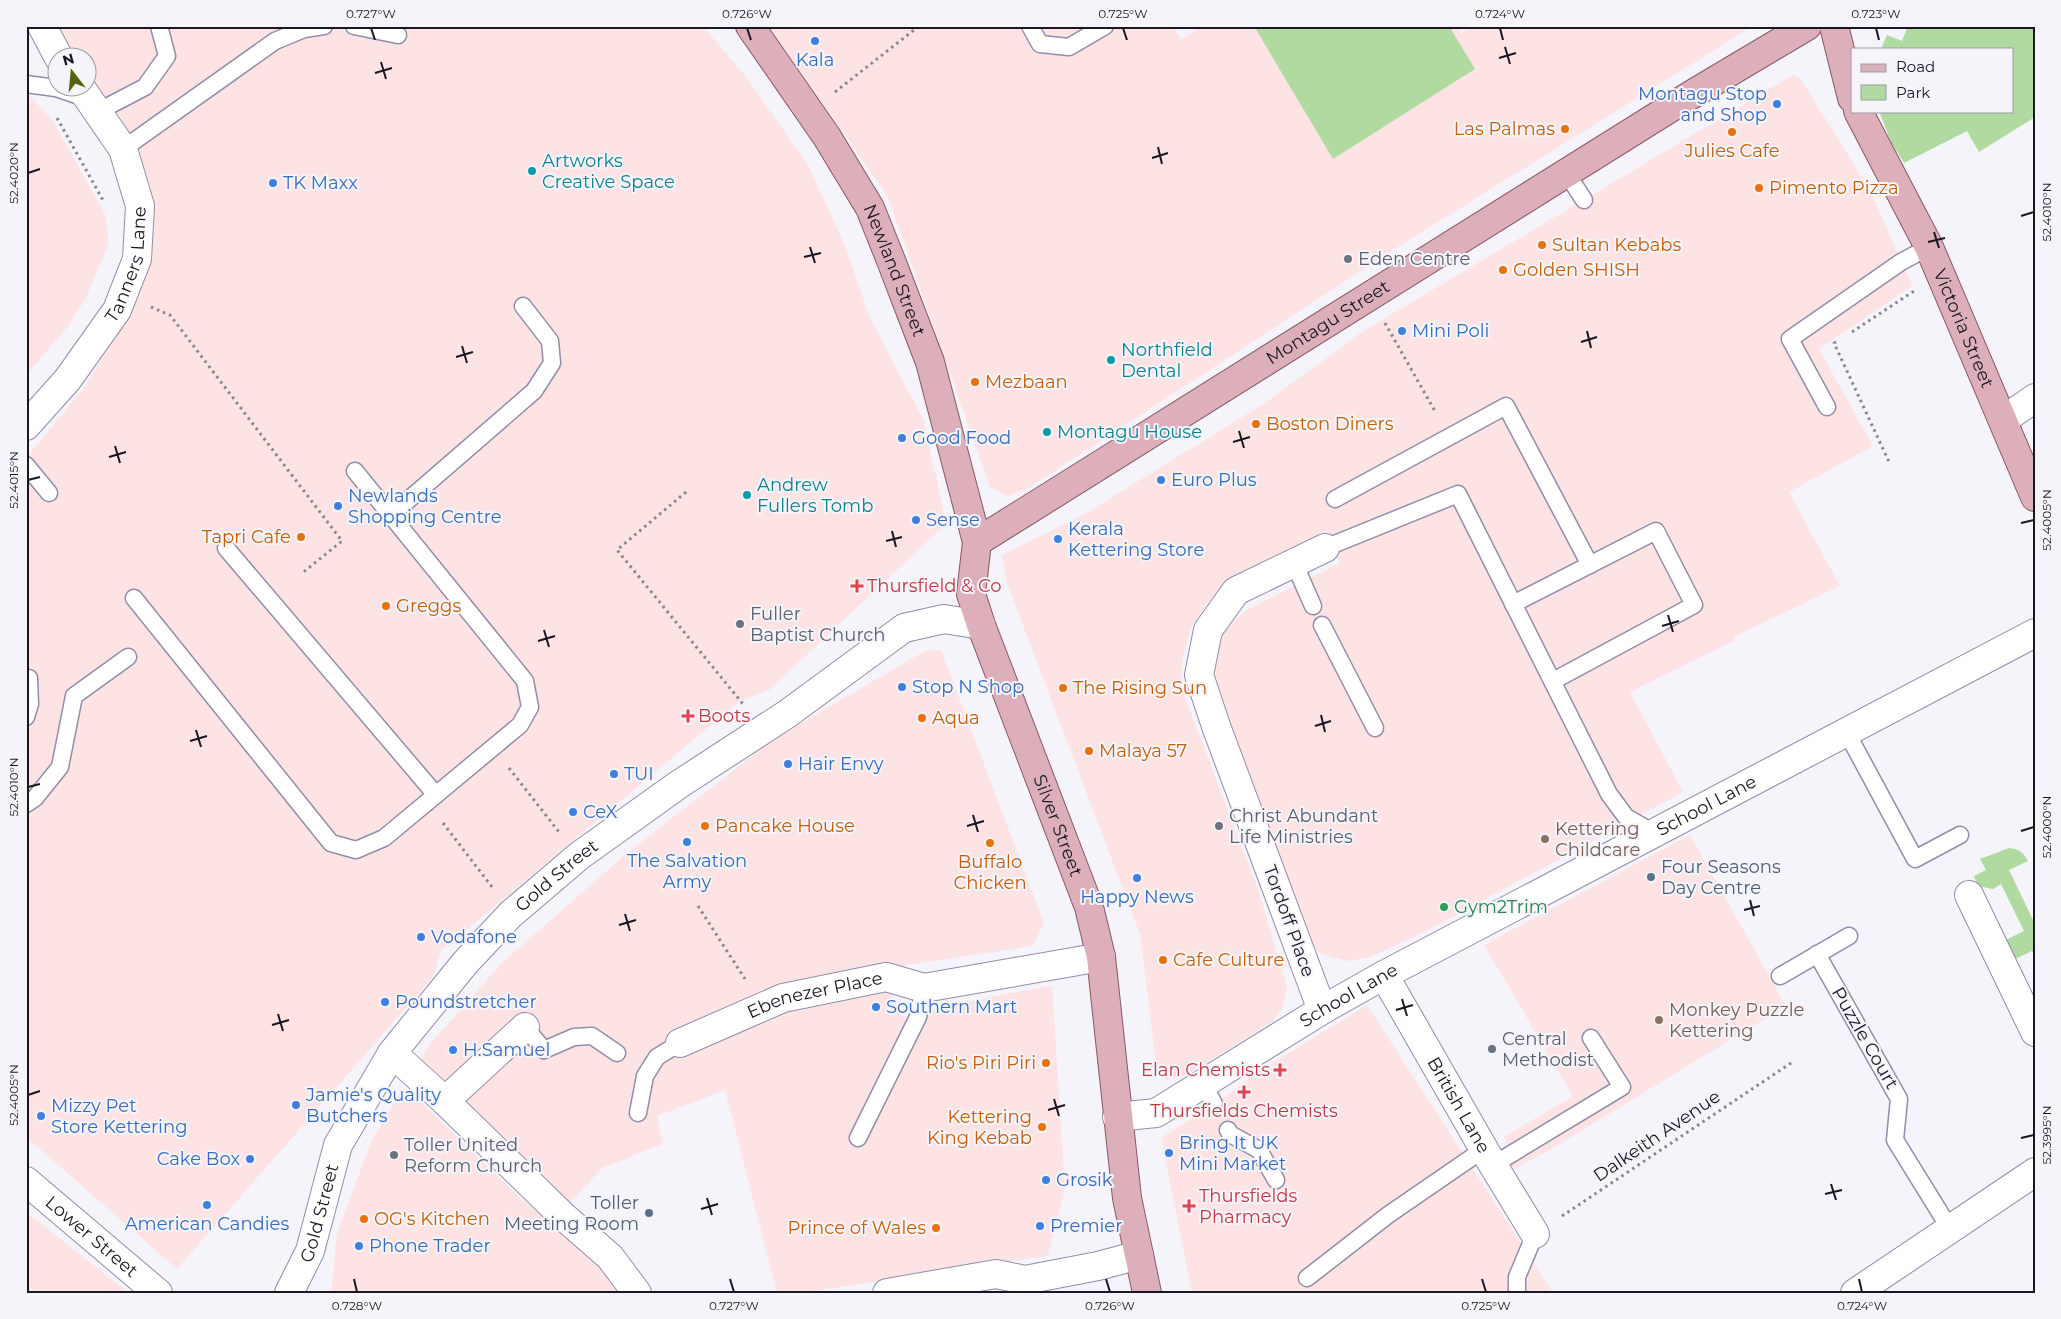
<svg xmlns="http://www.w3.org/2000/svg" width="2061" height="1319" font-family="Montserrat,sans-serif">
  <rect width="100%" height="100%" fill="#f4f4fa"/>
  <g fill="#fee3e4">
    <path d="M 56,26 L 703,26 L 746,77 L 808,165 L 844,243 L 870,318 L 924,421 L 946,524 L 768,691 L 740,701 L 440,952 L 433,977 L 177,1269 L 26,1137 L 26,458 L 84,388 L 134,308 L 151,264 L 154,229 L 149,183 L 135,145 L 121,118 L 88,75 L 88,58 L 73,57 Z"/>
    <path d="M 769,26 L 1173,26 L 1181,40 L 1201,26 L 1457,26 L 1461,33 L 1472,26 L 1753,26 L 1401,245 L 1027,489 L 1007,496 L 990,487 L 888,197 Z"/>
    <path d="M 1793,75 L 1800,78 L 1871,192 L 1912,286 L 1819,349 L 1873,446 L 1789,492 L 1840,586 L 1734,637 L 1735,640 L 1630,692 L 1683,792 L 1432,928 L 1371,957 L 1347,961 L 1321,954 L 1312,945 L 1212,687 L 1216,649 L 1226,628 L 1245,611 L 1340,563 L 1328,540 L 1223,587 L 1206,605 L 1191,627 L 1182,661 L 1181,687 L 1259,892 L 1287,988 L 1282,1009 L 1273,1021 L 1185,1076 L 1166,1080 L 1157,1072 L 1140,934 L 1007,583 L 1002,555 L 1086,513 L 1262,405 L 1362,332 Z"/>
    <path d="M 26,92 L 53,121 L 106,216 L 109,243 L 86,298 L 69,325 L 26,375 Z"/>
    <path d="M 941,650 L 1044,923 L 1033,946 L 881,969 L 902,1017 L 1004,994 L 1052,986 L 1065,1188 L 1048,1256 L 801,1293 L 777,1293 L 725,1090 L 657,1116 L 663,1144 L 602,1168 L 570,1203 L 419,1063 L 430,1044 L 503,962 L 627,853 L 774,739 L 925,651 Z"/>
    <path d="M 1690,835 L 1786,1006 L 1553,1148 L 1514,1169 L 1507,1159 L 1514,1155 L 1504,1137 L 1573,1096 L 1484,945 Z"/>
    <path d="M 1367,1005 L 1519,1240 L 1553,1293 L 1192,1293 L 1161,1138 L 1219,1101 L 1261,1070 Z"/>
    <path d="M 403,1089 L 425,1106 L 518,1196 L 585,1252 L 602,1260 L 625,1293 L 331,1293 L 337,1233 L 372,1140 Z"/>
    <path d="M 26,1212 L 129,1293 L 26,1293 Z"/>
  </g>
  <g fill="#b0daa0">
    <path d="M 1254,26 L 1449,26 L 1475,69 L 1333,159 Z"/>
    <path d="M 1908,26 L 2035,26 L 2035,117 L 1979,152 L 1967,131 L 1904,163 L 1891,142 L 1879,111 L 2012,111 L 2012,49 L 1881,49 L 1887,35 L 1902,41 Z"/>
    <path d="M 2009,848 C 2019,849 2023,852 2028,861 L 2009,870 L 2035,924 L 2035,955 L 2032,951 L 2013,960 L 2004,941 L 2024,931 L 2001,884 L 1993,889 C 1982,887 1978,887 1974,876 L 1986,870 L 1980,859 Z"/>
  </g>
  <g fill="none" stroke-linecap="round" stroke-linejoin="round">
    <g stroke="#918daa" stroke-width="19">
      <g id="lane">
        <path d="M 354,26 L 398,35"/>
        <path d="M 1030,26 L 1040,44 L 1069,47 L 1105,26"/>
        <path d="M 26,84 L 56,88 L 88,99"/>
        <path d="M 97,112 L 145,87 L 167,56 L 159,26"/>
        <path d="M 123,149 L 275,41 L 304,29 L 324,26"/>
        <path d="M 1567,174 L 1584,200"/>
        <path d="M 1827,407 L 1790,339 L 1901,262 L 1929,247"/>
        <path d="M 26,465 L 49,493"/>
        <path d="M 1335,499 L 1506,406 L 1590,565"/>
        <path d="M 391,515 L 534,391 L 552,363 L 550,341 L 523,306"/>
        <path d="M 226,548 L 436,795"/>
        <path d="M 1325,548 L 1458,494 L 1609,794 L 1626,817 L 1654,833"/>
        <path d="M 1294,563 L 1313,606"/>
        <path d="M 134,598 L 331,843 L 356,850 L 384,838 L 520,725 L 530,707 L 525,681 L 355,471"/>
        <path d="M 1513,604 L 1656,531 L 1694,605 L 1553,681"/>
        <path d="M 1322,625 L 1375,728"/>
        <path d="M 26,717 L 30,704 L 29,678"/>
        <path d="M 1847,733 L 1915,859 L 1960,835"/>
        <path d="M 26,804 L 35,798 L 60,767 L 74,696 L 128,657"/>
        <path d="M 1817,954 L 1899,1099 L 1895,1140 L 1950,1229"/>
        <path d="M 1780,976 L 1849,936"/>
        <path d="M 525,1027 L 544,1050 L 574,1037 L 592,1036 L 617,1053"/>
        <path d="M 1203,1083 L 1214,1104"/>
        <path d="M 638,1113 L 645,1076 L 657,1057 L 680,1043"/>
        <path d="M 1228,1130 L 1230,1134 L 1259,1150 L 1276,1180"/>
        <path d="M 858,1138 L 918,1017 L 924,988"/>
        <path d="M 1493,1165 L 1622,1087 L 1591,1038"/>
        <path d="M 1307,1278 L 1388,1215 L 1484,1149"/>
        <path d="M 1517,1293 L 1517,1277 L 1535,1234"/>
      </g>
    </g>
    <g stroke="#918daa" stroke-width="30">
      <g id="street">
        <path d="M 42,26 L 59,58"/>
        <path d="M 2003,420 L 2035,398"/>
        <path id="s1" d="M 26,426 L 68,379 L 117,310 L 137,259 L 140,206 L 123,149 L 81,88"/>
        <path d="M 1969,895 L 2035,1032"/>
        <path id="s2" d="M 1384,975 L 1493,1165 L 1535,1234"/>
        <path d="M 1322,1010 L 1216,726 L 1199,675 L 1208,630 L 1236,591 L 1325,548"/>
        <path id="s3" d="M 680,1043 L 783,998 L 886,977 L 924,988 L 1101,957"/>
        <path d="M 392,1053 L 445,1101 L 563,1216 L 610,1257 L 637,1293"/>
        <path d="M 445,1101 L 525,1027"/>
        <path id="s4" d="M 1117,1117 L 1156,1113 L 1322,1010 L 1384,975 L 2035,633"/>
        <path id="s5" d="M 26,1181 L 158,1293"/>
        <path id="s6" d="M 289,1293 L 310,1251 L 338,1145 L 392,1053 L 465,963 L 511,914 L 579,856 L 678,785 L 787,714 L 904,628 L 944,619 L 981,625"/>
        <path d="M 887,1293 L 996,1274 L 1025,1280 L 1098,1266 L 1139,1255"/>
        <path d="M 1855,1293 L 2035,1172"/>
      </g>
    </g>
    <g stroke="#885767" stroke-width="30">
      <g id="primary">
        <path id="s7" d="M 750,26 L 827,137 L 870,208 L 890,258 L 930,362 L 977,542 L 971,594 L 981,625 L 1089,907 L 1101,957 L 1127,1198 L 1147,1293"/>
        <path d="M 1834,26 L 1852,98"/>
        <path id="s8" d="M 1858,111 L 1929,247 L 2035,497"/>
        <path id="s9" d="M 977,542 L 1691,95 L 1807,26"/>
      </g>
    </g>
    <g stroke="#87868f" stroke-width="3" stroke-dasharray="2.5 4" stroke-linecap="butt">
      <path d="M 835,92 L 919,26"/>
      <path d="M 57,118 L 104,202"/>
      <path d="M 151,307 L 170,315 L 342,541 L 301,574"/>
      <path d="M 1385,323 L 1436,413"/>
      <path d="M 1852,332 L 1914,291"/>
      <path d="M 1836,342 L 1834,343 L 1890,464"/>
      <path d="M 686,492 L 617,550 L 743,704"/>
      <path d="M 509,768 L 559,832"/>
      <path d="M 443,823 L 492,887"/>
      <path d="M 698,906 L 745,979"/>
      <path d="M 1562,1216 L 1794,1061"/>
    </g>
    <use href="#lane" stroke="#fff" stroke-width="16"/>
    <use href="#street" stroke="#fff" stroke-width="28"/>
    <use href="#primary" stroke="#dcafba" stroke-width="28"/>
  </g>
  <path fill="none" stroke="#191722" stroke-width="2" d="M 371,28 L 375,40M 747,28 L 751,40M 1123,28 L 1127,40M 1500,28 L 1503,40M 1876,28 L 1879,40M 1505,47 L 1510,64M 1499,58 L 1516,53M 381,62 L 386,79M 375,73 L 392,68M 1158,147 L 1162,164M 1152,158 L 1168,153M 28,173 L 40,169M 2021,216 L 2034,212M 1934,232 L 1939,248M 1928,242 L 1945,238M 810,247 L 815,263M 804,257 L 821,253M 1587,331 L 1591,348M 1581,342 L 1597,337M 462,346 L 467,363M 456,357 L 473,352M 1239,431 L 1244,448M 1233,442 L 1250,437M 115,446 L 120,463M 109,457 L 126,452M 28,480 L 40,477M 2021,523 L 2034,520M 892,531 L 896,547M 886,541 L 902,537M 1668,615 L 1673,632M 1662,626 L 1679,621M 544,630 L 549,647M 538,641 L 555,636M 1321,715 L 1325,732M 1315,726 L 1331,721M 196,730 L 201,747M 190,741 L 207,736M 28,787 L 40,784M 973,815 L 978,832M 967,826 L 984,821M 2021,831 L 2034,827M 1750,900 L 1754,916M 1744,910 L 1760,906M 625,914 L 630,931M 619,925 L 636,920M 1402,999 L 1407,1016M 1396,1010 L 1413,1005M 278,1014 L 283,1031M 272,1025 L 289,1020M 28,1095 L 40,1091M 1054,1099 L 1059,1116M 1048,1110 L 1065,1105M 2021,1138 L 2034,1135M 1831,1184 L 1836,1200M 1825,1194 L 1842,1190M 707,1198 L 712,1215M 701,1209 L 718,1204M 354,1279 L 357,1292M 730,1279 L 734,1292M 1106,1279 L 1110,1292M 1482,1279 L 1486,1292M 1859,1279 L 1862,1292"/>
  <g fill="#3f7fe0" stroke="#f4f4fa" stroke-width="2">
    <circle cx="815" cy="41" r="5"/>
    <circle cx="1777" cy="104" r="5"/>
    <circle cx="273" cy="183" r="5"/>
    <circle cx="1402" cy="331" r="5"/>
    <circle cx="902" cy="438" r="5"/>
    <circle cx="1161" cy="480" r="5"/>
    <circle cx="338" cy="506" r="5"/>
    <circle cx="916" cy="520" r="5"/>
    <circle cx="1058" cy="539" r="5"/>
    <circle cx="902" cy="687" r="5"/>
    <circle cx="788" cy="764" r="5"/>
    <circle cx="614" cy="774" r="5"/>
    <circle cx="573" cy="812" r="5"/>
    <circle cx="687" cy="842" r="5"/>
    <circle cx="1137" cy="878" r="5"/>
    <circle cx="421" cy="937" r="5"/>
    <circle cx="385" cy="1002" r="5"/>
    <circle cx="876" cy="1007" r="5"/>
    <circle cx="453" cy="1050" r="5"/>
    <circle cx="296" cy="1105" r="5"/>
    <circle cx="41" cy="1116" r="5"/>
    <circle cx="1169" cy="1153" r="5"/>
    <circle cx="250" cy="1159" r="5"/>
    <circle cx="1046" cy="1180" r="5"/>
    <circle cx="207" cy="1205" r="5"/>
    <circle cx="1040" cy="1226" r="5"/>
    <circle cx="359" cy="1246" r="5"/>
  </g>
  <g fill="#e8710a" stroke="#f4f4fa" stroke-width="2">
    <circle cx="1565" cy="129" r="5"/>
    <circle cx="1732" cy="132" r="5"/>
    <circle cx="1759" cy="188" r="5"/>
    <circle cx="1542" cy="245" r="5"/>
    <circle cx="1503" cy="270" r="5"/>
    <circle cx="975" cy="382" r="5"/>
    <circle cx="1256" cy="424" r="5"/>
    <circle cx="301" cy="537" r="5"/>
    <circle cx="386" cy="606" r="5"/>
    <circle cx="1063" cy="688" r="5"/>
    <circle cx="922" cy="718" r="5"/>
    <circle cx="1089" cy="751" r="5"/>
    <circle cx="705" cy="826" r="5"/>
    <circle cx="990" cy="843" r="5"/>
    <circle cx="1163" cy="960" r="5"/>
    <circle cx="1046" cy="1063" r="5"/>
    <circle cx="1042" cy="1127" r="5"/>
    <circle cx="364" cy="1219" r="5"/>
    <circle cx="936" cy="1228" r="5"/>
  </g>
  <g fill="#0f9aa8" stroke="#f4f4fa" stroke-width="2">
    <circle cx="532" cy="171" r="5"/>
    <circle cx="1111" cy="360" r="5"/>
    <circle cx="1047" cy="432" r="5"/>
    <circle cx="747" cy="495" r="5"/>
  </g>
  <g fill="#6b7280" stroke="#f4f4fa" stroke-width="2">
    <circle cx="1348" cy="259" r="5"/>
    <circle cx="740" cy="624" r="5"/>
    <circle cx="1219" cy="826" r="5"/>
    <circle cx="1492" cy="1049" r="5"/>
    <circle cx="394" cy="1155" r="5"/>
  </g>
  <g fill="#e0444e" stroke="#f4f4fa" stroke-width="2">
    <path d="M854.5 578.5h5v5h5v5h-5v5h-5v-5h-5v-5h5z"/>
    <path d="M685.5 708.5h5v5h5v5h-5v5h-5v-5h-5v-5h5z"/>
    <path d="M1277.5 1062.5h5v5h5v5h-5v5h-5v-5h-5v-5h5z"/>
    <path d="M1241.5 1084.5h5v5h5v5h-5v5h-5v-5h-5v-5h5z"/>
    <path d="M1186.5 1198.5h5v5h5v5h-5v5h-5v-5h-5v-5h5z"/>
  </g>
  <g fill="#8d6e63" stroke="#f4f4fa" stroke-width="2">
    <circle cx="1545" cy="839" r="5"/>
    <circle cx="1659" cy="1020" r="5"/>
  </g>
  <g fill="#5c6f8a" stroke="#f4f4fa" stroke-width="2">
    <circle cx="1651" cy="877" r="5"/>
    <circle cx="649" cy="1213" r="5"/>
  </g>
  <circle fill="#2e9e5b" stroke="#f4f4fa" stroke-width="2" cx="1444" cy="907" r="5"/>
  <g text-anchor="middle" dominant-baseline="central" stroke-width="4" stroke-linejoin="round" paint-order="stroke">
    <g font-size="18" fill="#366cbe" stroke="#f4f4fa" text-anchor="start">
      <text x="815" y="60" text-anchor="middle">Kala</text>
      <text x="1767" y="94" text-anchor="end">Montagu Stop<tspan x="1767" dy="21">and Shop</tspan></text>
      <text x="283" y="183">TK Maxx</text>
      <text x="1412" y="331">Mini Poli</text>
      <text x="912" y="438">Good Food</text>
      <text x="1171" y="480">Euro Plus</text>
      <text x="348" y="496">Newlands<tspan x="348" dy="21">Shopping Centre</tspan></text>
      <text x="926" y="520">Sense</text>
      <text x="1068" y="529">Kerala<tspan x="1068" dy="21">Kettering Store</tspan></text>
      <text x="912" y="687">Stop N Shop</text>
      <text x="798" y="764">Hair Envy</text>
      <text x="624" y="774">TUI</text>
      <text x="583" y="812">CeX</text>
      <text x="687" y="861" text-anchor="middle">The Salvation<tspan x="687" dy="21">Army</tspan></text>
      <text x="1137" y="897" text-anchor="middle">Happy News</text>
      <text x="431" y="937">Vodafone</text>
      <text x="395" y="1002">Poundstretcher</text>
      <text x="886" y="1007">Southern Mart</text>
      <text x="463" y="1050">H.Samuel</text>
      <text x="306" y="1095">Jamie's Quality<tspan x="306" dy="21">Butchers</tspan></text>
      <text x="51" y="1106">Mizzy Pet<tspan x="51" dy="21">Store Kettering</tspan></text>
      <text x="1179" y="1143">Bring It UK<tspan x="1179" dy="21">Mini Market</tspan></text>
      <text x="240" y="1159" text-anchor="end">Cake Box</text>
      <text x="1056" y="1180">Grosik</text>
      <text x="207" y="1224" text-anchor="middle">American Candies</text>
      <text x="1050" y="1226">Premier</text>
      <text x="369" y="1246">Phone Trader</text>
    </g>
    <g font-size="18" fill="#c56008" stroke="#f4f4fa" text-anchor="start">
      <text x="1555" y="129" text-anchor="end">Las Palmas</text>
      <text x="1732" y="151" text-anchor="middle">Julies Cafe</text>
      <text x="1769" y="188">Pimento Pizza</text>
      <text x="1552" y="245">Sultan Kebabs</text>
      <text x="1513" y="270">Golden SHISH</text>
      <text x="985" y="382">Mezbaan</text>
      <text x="1266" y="424">Boston Diners</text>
      <text x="291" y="537" text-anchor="end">Tapri Cafe</text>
      <text x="396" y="606">Greggs</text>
      <text x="1073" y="688">The Rising Sun</text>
      <text x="932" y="718">Aqua</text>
      <text x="1099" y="751">Malaya 57</text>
      <text x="715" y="826">Pancake House</text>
      <text x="990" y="862" text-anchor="middle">Buffalo<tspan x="990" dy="21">Chicken</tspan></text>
      <text x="1173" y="960">Cafe Culture</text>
      <text x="1036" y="1063" text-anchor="end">Rio's Piri Piri</text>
      <text x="1032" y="1117" text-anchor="end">Kettering<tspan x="1032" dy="21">King Kebab</tspan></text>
      <text x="374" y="1219">OG's Kitchen</text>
      <text x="926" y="1228" text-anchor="end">Prince of Wales</text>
    </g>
    <g font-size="18" fill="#0d838f" stroke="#f4f4fa" text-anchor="start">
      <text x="542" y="161">Artworks<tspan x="542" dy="21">Creative Space</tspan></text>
      <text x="1121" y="350">Northfield<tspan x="1121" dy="21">Dental</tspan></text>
      <text x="1057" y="432">Montagu House</text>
      <text x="757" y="485">Andrew<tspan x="757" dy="21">Fullers Tomb</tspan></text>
    </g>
    <g font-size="18" fill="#5b616d" stroke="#f4f4fa" text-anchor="start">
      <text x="1358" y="259">Eden Centre</text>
      <text x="750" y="614">Fuller<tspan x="750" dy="21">Baptist Church</tspan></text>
      <text x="1229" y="816">Christ Abundant<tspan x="1229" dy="21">Life Ministries</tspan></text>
      <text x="1502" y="1039">Central<tspan x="1502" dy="21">Methodist</tspan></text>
      <text x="404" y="1145">Toller United<tspan x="404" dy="21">Reform Church</tspan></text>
    </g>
    <g font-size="18" fill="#191722" stroke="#f4f4fa">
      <text stroke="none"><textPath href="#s1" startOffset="195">Tanners Lane</textPath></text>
      <text stroke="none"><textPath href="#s7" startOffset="285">Newland Street</textPath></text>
      <text stroke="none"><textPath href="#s9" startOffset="414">Montagu Street</textPath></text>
      <text stroke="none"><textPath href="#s8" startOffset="242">Victoria Street</textPath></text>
      <text stroke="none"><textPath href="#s4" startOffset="670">School Lane</textPath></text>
      <text stroke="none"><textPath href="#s7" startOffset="869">Silver Street</textPath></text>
      <text stroke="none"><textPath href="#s6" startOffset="506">Gold Street</textPath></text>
      <text transform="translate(1289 921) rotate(70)">Tordoff Place</text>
      <text stroke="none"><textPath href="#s4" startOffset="265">School Lane</textPath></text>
      <text stroke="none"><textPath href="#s3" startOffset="144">Ebenezer Place</textPath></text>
      <text transform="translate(1865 1038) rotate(60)">Puzzle Court</text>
      <text stroke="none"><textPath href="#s2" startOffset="150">British Lane</textPath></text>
      <text transform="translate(1657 1136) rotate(-34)">Dalkeith Avenue</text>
      <text stroke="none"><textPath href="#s6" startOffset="86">Gold Street</textPath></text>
      <text stroke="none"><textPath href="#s5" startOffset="86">Lower Street</textPath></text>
    </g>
    <g font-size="18" fill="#be3a42" stroke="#f4f4fa" text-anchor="start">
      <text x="867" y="586">Thursfield &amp; Co</text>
      <text x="698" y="716">Boots</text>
      <text x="1270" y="1070" text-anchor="end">Elan Chemists</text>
      <text x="1244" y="1111" text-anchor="middle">Thursfields Chemists</text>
      <text x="1199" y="1196">Thursfields<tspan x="1199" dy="21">Pharmacy</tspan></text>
    </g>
    <g font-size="18" fill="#785e54" stroke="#f4f4fa" text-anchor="start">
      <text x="1555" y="829">Kettering<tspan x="1555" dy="21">Childcare</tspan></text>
      <text x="1669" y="1010">Monkey Puzzle<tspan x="1669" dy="21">Kettering</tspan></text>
    </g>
    <g font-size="18" fill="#4e5e75" stroke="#f4f4fa" text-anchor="start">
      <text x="1661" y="867">Four Seasons<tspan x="1661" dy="21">Day Centre</tspan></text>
      <text x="639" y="1203" text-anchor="end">Toller<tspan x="639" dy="21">Meeting Room</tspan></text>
    </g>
    <g font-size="18" fill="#27864d" stroke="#f4f4fa" text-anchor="start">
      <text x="1454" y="907">Gym2Trim</text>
    </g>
  </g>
  <rect width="2061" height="1319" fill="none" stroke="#f4f4fa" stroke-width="55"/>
  <rect x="1851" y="48" width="162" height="65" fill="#f4f4fa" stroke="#9c9ca4"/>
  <rect x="1861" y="64" width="25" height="8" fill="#dcafba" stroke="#9c9ca4"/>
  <text x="1896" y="72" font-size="15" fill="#191722">Road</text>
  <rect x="1861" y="85" width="25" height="15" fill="#b0daa0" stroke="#9c9ca4"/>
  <text x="1896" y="98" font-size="15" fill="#191722">Park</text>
  <g transform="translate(72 72) rotate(344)"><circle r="24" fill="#f4f4fa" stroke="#9c9ca4"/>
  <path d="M0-4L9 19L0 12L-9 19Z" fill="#55650d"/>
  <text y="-8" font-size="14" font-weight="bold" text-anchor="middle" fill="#191722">N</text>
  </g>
  <rect x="28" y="28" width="2006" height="1264" fill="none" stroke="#191722" stroke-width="2"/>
  <g font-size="12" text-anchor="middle" fill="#191722">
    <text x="371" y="18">0.727°W</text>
    <text x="747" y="18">0.726°W</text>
    <text x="1123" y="18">0.725°W</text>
    <text x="1500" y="18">0.724°W</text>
    <text x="1876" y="18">0.723°W</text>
    <text transform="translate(14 173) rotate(-90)" y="4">52.4020°N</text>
    <text transform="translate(2047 212) rotate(-90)" y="4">52.4010°N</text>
    <text transform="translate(14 480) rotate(-90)" y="4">52.4015°N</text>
    <text transform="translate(2047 520) rotate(-90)" y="4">52.4005°N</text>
    <text transform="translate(14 787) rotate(-90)" y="4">52.4010°N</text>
    <text transform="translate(2047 827) rotate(-90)" y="4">52.4000°N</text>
    <text transform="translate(14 1095) rotate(-90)" y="4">52.4005°N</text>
    <text transform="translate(2047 1135) rotate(-90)" y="4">52.3995°N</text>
    <text x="357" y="1310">0.728°W</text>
    <text x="734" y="1310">0.727°W</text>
    <text x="1110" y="1310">0.726°W</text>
    <text x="1486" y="1310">0.725°W</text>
    <text x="1862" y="1310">0.724°W</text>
  </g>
</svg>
